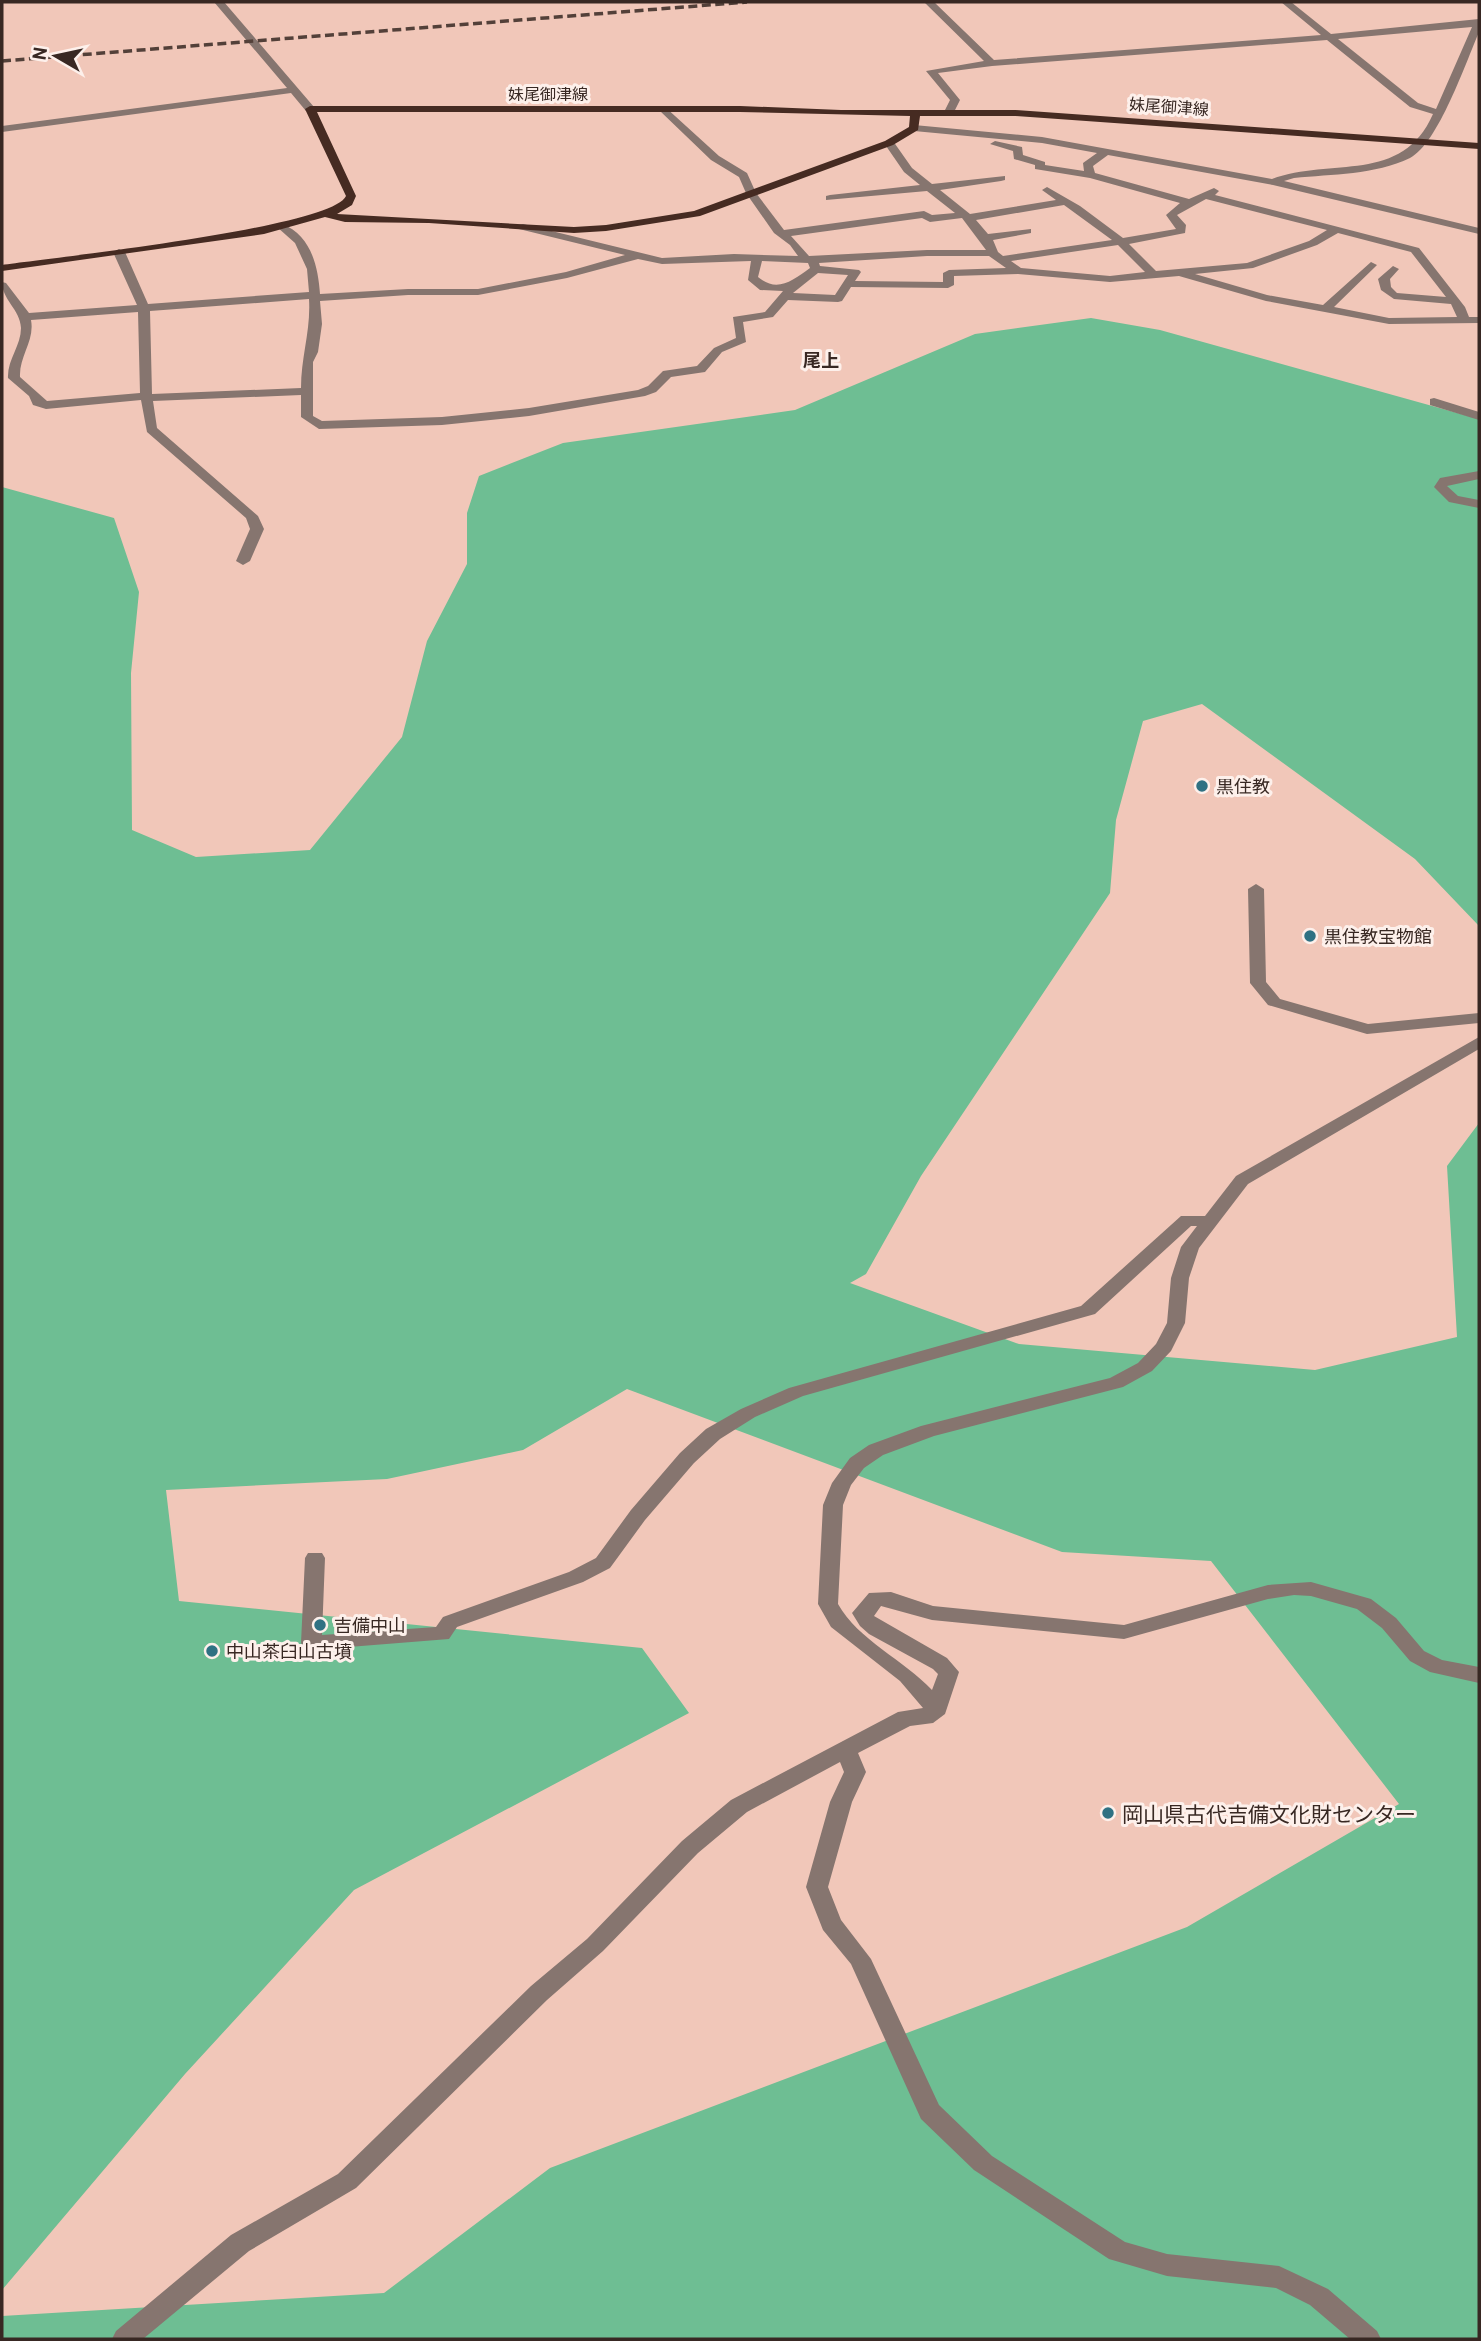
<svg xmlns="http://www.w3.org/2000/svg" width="1481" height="2341" font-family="Barlow,'Noto Sans JP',sans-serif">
  <rect width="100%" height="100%" fill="#f1c7b9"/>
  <path fill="#6ebe93" d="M 1091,318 L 1160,330 L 1479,419 L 1479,926 L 1415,859 L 1202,704 L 1143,721 L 1116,820 L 1110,893 L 921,1176 L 866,1274 L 850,1283 L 1019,1344 L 1315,1370 L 1457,1337 L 1447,1166 L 1479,1123 L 1479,2339 L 2,2339 L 2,2316 L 384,2293 L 550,2168 L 1187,1927 L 1399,1804 L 1211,1561 L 1062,1552 L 627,1389 L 523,1450 L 387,1479 L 166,1490 L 179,1601 L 642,1648 L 689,1713 L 354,1890 L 185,2074 L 2,2290 L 2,487 L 114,518 L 139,592 L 131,673 L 132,830 L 196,857 L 310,850 L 402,737 L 427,641 L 467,564 L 467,513 L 479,476 L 563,443 L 795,410 L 975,334 Z"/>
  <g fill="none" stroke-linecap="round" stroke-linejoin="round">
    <g fill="#86756f" fill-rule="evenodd">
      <path d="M 214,2 L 224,2 L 314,107 L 314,111 L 306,111 L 291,93 L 2,132 L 2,126 L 287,88 Z"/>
      <path d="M 924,2 L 934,2 L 994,60 L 1321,35 L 1281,2 L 1291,2 L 1331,34 L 1479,19 L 1479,32 C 1466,62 1438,144 1410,158 C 1375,175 1332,174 1294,178 L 1284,181 L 1479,228 L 1479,234 L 1273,185 L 1108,155 L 1093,166 L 1095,173 L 1189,199 L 1214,188 L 1219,191 L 1215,195 L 1419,248 L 1465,307 L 1469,317 L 1479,317 L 1479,323 L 1389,324 L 1266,301 L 1179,276 L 1110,282 L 1018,274 L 954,276 L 954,285 L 948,288 L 851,287 L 842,301 L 838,302 L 788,300 L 773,317 L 743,322 L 746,342 L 722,352 L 705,372 L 671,377 L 656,392 L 645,396 L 529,416 L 442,425 L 319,429 L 301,417 L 301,395 L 153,401 L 157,428 L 258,516 L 264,529 L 250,561 L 243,565 L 236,561 L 250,529 L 246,518 L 147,432 L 141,400 L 46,409 L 33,405 L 29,396 L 8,378 C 7,360 21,346 21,328 C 20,309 2,300 2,282 L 6,283 L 29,313 L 137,305 L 113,252 L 119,249 L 125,252 L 148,304 L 309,292 L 307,269 L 295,243 L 277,227 L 282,224 C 311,235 318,266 320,294 L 408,289 L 478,289 L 566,272 L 625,255 L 519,229 L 519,225 L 523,224 L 662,258 L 734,254 L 798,256 L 790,245 L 774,233 L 746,193 L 739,177 L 711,160 L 660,111 L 660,107 L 664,106 L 719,156 L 747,173 L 756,193 L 784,230 L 924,211 L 932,215 L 955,213 L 927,191 L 826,200 L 826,196 L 830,195 L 920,185 L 904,172 L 884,143 L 889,140 L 893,141 L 912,168 L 932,184 L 1005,176 L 1005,180 L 1001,181 L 940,190 L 970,214 L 1056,200 L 1042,190 L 1047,187 L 1080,206 L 1123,238 L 1176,229 L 1166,215 L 1180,203 L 1090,178 L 1035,169 L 1035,165 L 1014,159 L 1013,151 L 990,144 L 995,141 L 1022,147 L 1023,155 L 1045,162 L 1045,165 L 1084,171 L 1083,163 L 1097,153 L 1042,143 L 914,131 L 909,128 L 914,125 L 1042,137 L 1272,179 C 1331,157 1402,185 1433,114 L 1410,107 L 1327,40 L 992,66 L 938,73 L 960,100 L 953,114 L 949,115 L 944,112 L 950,100 L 926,71 L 984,61 ZM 1472,27 L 1436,109 L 1418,103 L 1338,39 ZM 1206,199 L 1327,230 L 1309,241 L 1247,263 L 1156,271 L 1129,244 L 1185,233 L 1186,225 L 1177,215 ZM 1064,205 L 1112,240 L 1003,256 L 998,252 L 993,240 L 1031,233 L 1031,229 L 988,234 L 976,220 ZM 922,218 L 930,222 L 962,218 L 986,250 L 927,250 L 809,256 L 791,236 ZM 1338,233 L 1411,252 L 1446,297 L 1397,293 L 1391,287 L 1390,279 L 1399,269 L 1393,266 L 1378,279 L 1381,290 L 1394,299 L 1451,304 L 1457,317 L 1389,318 L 1334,307 L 1375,267 L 1377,265 L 1371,262 L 1323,305 L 1267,295 L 1195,274 L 1253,268 L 1317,245 ZM 1118,245 L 1145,272 L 1110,276 L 1021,268 L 1011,261 ZM 927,256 L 989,256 L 1006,268 L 949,270 L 943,273 L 943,282 L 855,281 L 861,272 L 859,270 L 820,266 L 819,263 ZM 638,259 L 662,264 L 751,261 L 748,280 L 760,290 L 783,291 L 765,312 L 733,317 L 736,338 L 714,348 L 697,366 L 663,371 L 648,386 L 638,390 L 529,408 L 442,417 L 322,421 L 313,416 L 313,362 L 318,352 L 322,324 L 320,301 L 408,295 L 478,295 L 567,278 ZM 762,261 L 808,263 L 810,268 C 792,281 777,293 758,277 ZM 818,273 L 848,275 L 835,295 L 793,293 ZM 309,299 C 311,330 301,357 301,388 L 152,394 L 150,311 ZM 138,312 L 140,393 L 47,401 L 20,377 C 19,356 35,341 31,320 Z"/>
      <path d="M 1434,398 L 1479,412 L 1479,420 L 1430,405 L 1430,399 Z"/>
      <path d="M 1479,471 L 1479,479 L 1447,486 L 1458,496 L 1479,500 L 1479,508 L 1449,502 L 1434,487 L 1440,478 Z"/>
      <path d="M 1256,884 L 1264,889 L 1266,982 L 1280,999 L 1368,1024 L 1479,1013 L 1479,1023 L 1367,1034 L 1268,1005 L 1250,983 L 1248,889 Z"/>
      <path d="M 1479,1037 L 1479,1049 L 1248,1184 L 1199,1248 L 1189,1278 L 1185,1323 L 1171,1351 L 1152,1371 L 1123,1387 L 934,1436 L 883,1455 L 864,1468 L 851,1485 L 843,1505 L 838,1604 C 858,1640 904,1660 932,1690 L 938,1674 L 933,1669 L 869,1634 L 860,1626 L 852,1613 L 869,1593 L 891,1592 L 933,1606 L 1124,1625 L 1268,1585 L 1311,1582 L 1371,1599 L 1396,1618 L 1424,1651 L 1442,1660 L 1479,1667 L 1479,1683 L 1430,1672 L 1410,1661 L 1382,1628 L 1357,1609 L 1311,1596 L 1294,1595 L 1268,1599 L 1124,1639 L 932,1620 L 881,1606 L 874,1616 L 947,1658 L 959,1672 L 945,1714 L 933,1723 L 910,1726 L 858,1753 L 866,1772 L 852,1802 L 828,1887 L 841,1920 L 871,1959 L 939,2105 L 992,2156 L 1125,2242 L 1167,2254 L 1279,2266 L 1328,2289 L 1377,2331 L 1381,2339 L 1350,2339 L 1310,2305 L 1276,2288 L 1167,2276 L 1109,2259 L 974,2170 L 921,2119 L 851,1964 L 823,1930 L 806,1887 L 830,1802 L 844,1772 L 840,1762 L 747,1812 L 698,1853 L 603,1951 L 547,2000 L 356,2188 L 249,2251 L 143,2339 L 112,2339 L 116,2331 L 231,2235 L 338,2174 L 531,1986 L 587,1939 L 682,1841 L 731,1800 L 898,1712 L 923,1708 L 900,1681 L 831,1627 L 818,1604 L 823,1505 L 832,1483 L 850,1458 L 869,1445 L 921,1426 L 1110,1378 L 1138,1363 L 1156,1344 L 1167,1323 L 1171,1278 L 1181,1247 L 1197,1226 L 1191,1226 L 1095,1314 L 803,1396 L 755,1417 L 720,1439 L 694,1463 L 645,1520 L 610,1568 L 583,1582 L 457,1627 L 449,1639 L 311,1650 L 304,1648 L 301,1643 L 305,1558 L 308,1553 L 322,1553 L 325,1558 L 322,1635 L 436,1627 L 443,1617 L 569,1572 L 596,1558 L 631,1510 L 680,1453 L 706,1429 L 741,1409 L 789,1388 L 1081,1306 L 1181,1216 L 1205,1216 L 1236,1176 Z"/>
    </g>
    <path fill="#462b22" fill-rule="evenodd" d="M 310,106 L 740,106 L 841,110 L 1016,110 L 1479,143 L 1479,149 L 1016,116 L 920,116 L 918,130 L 893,145 L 700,216 L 606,231 L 574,233 L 429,223 L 345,222 L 325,217 L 264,234 L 2,271 L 2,265 C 49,258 332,228 346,196 L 305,109 ZM 317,112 L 740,112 L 910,116 L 909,127 L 885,141 L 694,211 L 606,225 L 574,227 L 337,214 L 352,205 L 356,196 Z"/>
    <path stroke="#534039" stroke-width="3.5" stroke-dasharray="9 4.5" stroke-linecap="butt" d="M 2,61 L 747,2"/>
  </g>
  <g fill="#2f7183" stroke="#fdf0eb" stroke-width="2.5">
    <circle cx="1202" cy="786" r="7"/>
    <circle cx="1310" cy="936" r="7"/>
    <circle cx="320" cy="1625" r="7"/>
    <circle cx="212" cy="1651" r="7"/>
    <circle cx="1108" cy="1813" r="7"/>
  </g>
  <g text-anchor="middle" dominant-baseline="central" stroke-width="6" stroke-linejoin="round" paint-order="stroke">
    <g font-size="16" fill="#382823" stroke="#fdf0eb">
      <text x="548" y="93">妹尾御津線</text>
      <text transform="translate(1169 106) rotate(4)">妹尾御津線</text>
    </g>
    <g font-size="18" font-weight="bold" fill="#382823" stroke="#fdf0eb">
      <text x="821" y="360">尾上</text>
    </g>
    <g font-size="18" fill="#382823" stroke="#fdf0eb" text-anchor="start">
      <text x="1216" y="786">黒住教</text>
      <text x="1324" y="936">黒住教宝物館</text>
      <text x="334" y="1625">吉備中山</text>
      <text x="226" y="1651">中山茶臼山古墳</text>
    </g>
    <g font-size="21" fill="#382823" stroke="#fdf0eb" text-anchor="start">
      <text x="1122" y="1813">岡山県古代吉備文化財センター</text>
    </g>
  </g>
  <rect width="1481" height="2341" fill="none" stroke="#382823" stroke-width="7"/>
  <g transform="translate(56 56) rotate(279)" stroke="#fdf0eb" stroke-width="5" paint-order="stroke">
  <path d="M0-5L12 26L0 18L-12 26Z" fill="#382823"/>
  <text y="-10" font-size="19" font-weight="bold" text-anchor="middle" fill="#382823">N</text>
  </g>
</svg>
